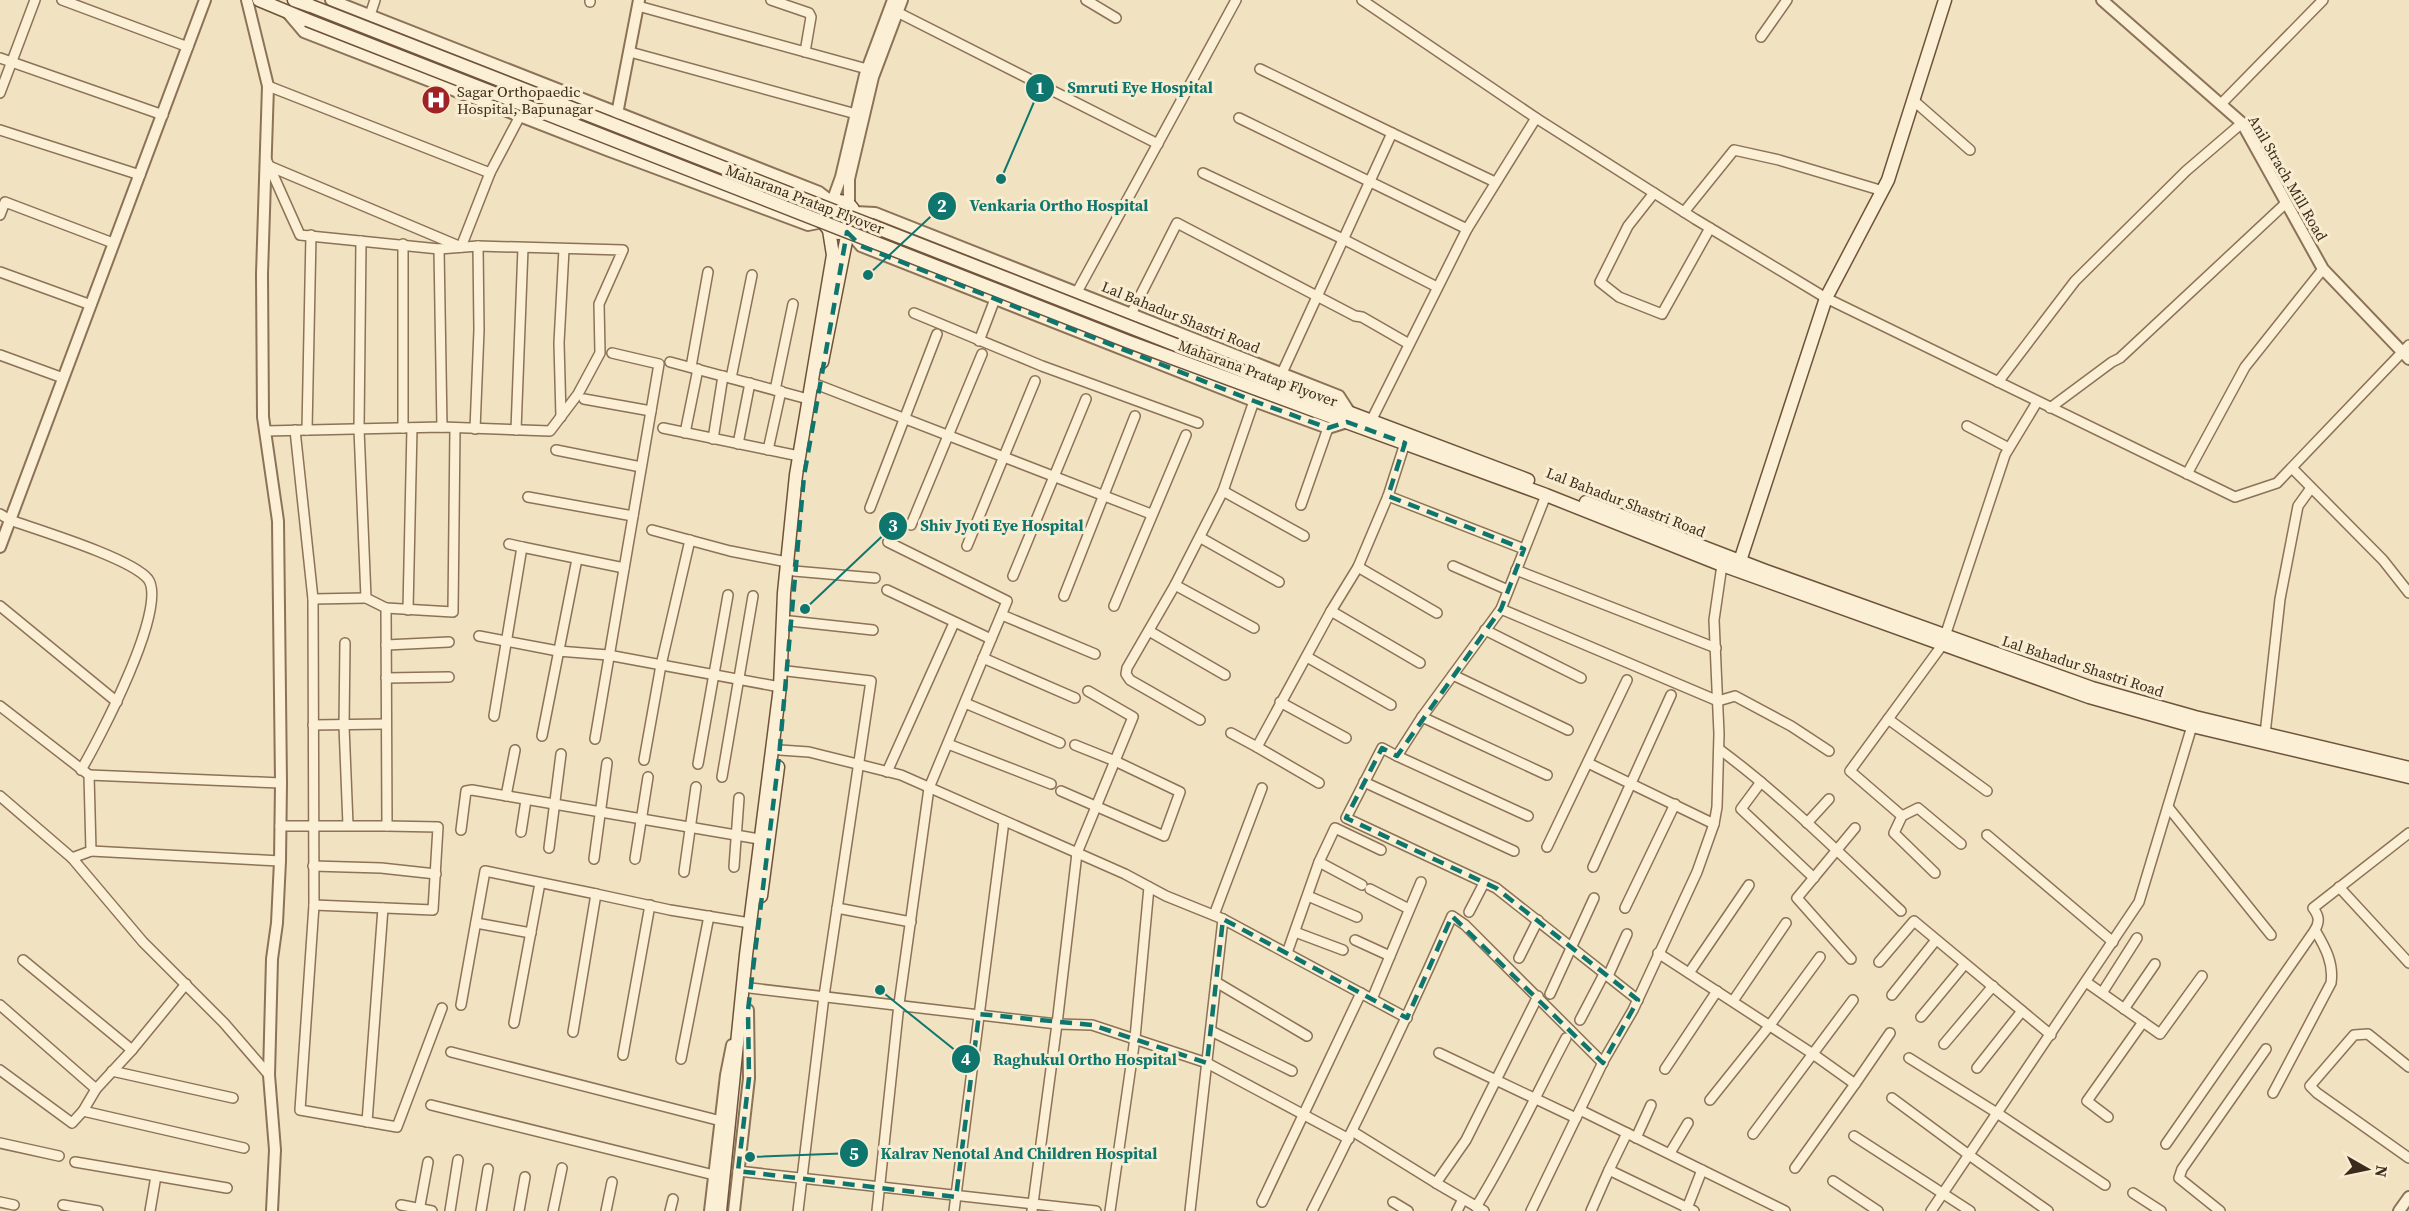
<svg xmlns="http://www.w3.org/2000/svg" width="2409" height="1211" font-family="'Source Serif 4',serif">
  <rect width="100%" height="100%" fill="#f1e2c1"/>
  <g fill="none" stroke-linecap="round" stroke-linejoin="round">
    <g stroke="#8c7257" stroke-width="12">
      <g id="minor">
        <path d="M 62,0 L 188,47"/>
        <path d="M 771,0 L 809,13 L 811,17 L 805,52"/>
        <path d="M 1086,0 L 1116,18"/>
        <path d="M 1362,0 L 1536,118 L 1467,229 L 1369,425"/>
        <path d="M 590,2 L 590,0"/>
        <path d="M 638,6 L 867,69"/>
        <path d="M 897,12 L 1158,144"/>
        <path d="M 370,15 L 375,0"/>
        <path d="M 1761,37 L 1787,0"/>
        <path d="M 630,52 L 856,114"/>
        <path d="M 0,58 L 163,115"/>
        <path d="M 1260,69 L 1392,133 L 1282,373"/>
        <path d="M 268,86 L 490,173"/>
        <path d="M 0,93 L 35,0"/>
        <path d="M 1913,100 L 1970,150"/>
        <path d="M 2221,104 L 2323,0"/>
        <path d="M 1239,118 L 1467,229"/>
        <path d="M 1536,118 L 1695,219 L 1826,298 L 2235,497 L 2277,483 L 2409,345"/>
        <path d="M 0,130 L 140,175"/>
        <path d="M 1392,133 L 1495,182"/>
        <path d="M 269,166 L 461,247 L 490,173 L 520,116"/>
        <path d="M 1203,173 L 1343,239 L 1437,287"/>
        <path d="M 1654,193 L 1628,226 L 1600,282 L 1619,297 L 1662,314 L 1710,228"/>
        <path d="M 1684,212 L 1734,150 L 1779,160 L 1883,191"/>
        <path d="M 0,215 L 5,202 L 113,243"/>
        <path d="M 403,244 L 403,428"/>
        <path d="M 439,249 L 442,427"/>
        <path d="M 0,272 L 91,305"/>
        <path d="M 1077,292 L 1236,0"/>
        <path d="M 914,313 L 1042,366 L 1198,423"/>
        <path d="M 1131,314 L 1177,223 L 1355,316 L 1362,317 L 1409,344"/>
        <path d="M 979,341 L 995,299"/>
        <path d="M 0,355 L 63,378"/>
        <path d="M 670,362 L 808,399"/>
        <path d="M 691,367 L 708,272"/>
        <path d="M 731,378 L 752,275"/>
        <path d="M 1998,382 L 2075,281 L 2186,171 L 2242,123"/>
        <path d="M 818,385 L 1151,514"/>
        <path d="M 775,390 L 793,304"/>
        <path d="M 584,399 L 651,411"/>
        <path d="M 2050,408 L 2112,362 L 2120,358 L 2286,203"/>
        <path d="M 561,417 L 559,343 L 564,249"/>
        <path d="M 1967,426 L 2009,448"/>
        <path d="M 663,428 L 799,456"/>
        <path d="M 475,429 L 479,330 L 478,246"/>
        <path d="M 295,430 L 313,599 L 314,905 L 433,910 L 438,827 L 387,826"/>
        <path d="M 307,430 L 311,235"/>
        <path d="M 516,430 L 523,248"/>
        <path d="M 265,431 L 442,427 L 550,431 L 578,394 L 600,353 L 599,304 L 623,250 L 478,246 L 439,249 L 300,235 L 266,159"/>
        <path d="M 685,433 L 698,369"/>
        <path d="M 713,439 L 723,376"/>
        <path d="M 738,444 L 750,383"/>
        <path d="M 556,450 L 641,467"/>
        <path d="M 768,450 L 781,391"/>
        <path d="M 2292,468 L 2383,560 L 2409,593"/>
        <path d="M 2187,474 L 2245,367 L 2323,269"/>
        <path d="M 1223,491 L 1304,536"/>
        <path d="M 1546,495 L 1501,609 L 1422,717 L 1397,756 L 1382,748 L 1346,818 L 1496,888 L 1638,1000"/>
        <path d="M 1388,496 L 1524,549"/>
        <path d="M 528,497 L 633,516"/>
        <path d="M 1301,505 L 1328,428"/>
        <path d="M 870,508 L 937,334"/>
        <path d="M 0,514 L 10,520 C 38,530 131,558 148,579 C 169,607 98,741 81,770"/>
        <path d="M 911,525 L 982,354"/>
        <path d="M 652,530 L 730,551 L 787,562"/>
        <path d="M 1201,538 L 1279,582"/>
        <path d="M 509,544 L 522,547"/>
        <path d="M 967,546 L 1035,381"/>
        <path d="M 1453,566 L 1508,590"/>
        <path d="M 1358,567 L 1437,613"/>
        <path d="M 1516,570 L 1716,648"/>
        <path d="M 794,571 L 875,578"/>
        <path d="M 1013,576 L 1086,399"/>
        <path d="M 1175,585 L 1254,628"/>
        <path d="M 887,590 L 991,639"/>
        <path d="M 1064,596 L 1135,416"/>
        <path d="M 313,599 L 366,598"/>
        <path d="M 0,606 L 117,702"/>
        <path d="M 1114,606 L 1186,435"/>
        <path d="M 386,608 L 453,612 L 455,428"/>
        <path d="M 1501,609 L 1718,701 L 1735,696 L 1791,726 L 1829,751"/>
        <path d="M 408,610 L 412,428"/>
        <path d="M 1331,611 L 1420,663"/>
        <path d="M 1002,615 L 1095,654"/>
        <path d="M 790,621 L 873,630"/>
        <path d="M 1485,630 L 1581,678"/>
        <path d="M 1149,631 L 1225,675"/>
        <path d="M 479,636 L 558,651 L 608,655 L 780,687"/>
        <path d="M 1945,636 L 2005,455 L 2037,402"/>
        <path d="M 345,643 L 344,726 L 348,825"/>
        <path d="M 386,645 L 449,642"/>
        <path d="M 1307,657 L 1391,705"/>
        <path d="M 983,658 L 1075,698"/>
        <path d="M 787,671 L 871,681 L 824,996 L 798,1211"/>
        <path d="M 1453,675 L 1568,730"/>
        <path d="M 386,678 L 449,677"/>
        <path d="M 1280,702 L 1346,738"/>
        <path d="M 965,703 L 1060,743"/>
        <path d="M 0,706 L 89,775 L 91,851 L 72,858 L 0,796"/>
        <path d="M 494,716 L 522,547 L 624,568"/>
        <path d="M 1422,717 L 1547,775"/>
        <path d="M 1888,719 L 1987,791"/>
        <path d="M 1200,720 L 1130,680 L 1126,674 L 1127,668 L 1175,585 L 1223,491 L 1254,401"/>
        <path d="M 313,725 L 386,724"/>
        <path d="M 1231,733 L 1257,747 L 1331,611 L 1358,567 L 1388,496 L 1405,443"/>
        <path d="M 2265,734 L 2280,599 L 2298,506 L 2311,488"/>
        <path d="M 542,736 L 577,559"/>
        <path d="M 595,739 L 659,364 L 612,353"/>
        <path d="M 948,744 L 1051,784"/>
        <path d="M 1257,747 L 1319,783"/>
        <path d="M 1719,749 C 1784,797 1842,856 1901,911"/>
        <path d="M 780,750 L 809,752 L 901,775 L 1125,874 L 1166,896 L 1223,919 L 1407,1018"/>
        <path d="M 1397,756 L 1528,816"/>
        <path d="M 644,760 L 661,665 L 690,540"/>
        <path d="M 1588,763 L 1714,824"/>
        <path d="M 698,764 L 728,595"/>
        <path d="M 887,772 L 954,623"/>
        <path d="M 89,775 L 281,783"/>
        <path d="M 722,777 L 753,596"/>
        <path d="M 1364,782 L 1514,851"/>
        <path d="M 1761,782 L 1741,809 L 1814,878"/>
        <path d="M 1061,791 L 1164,836 L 1180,792 L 1115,761 L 1075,745"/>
        <path d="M 506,796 L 515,750"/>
        <path d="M 2168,807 L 2271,935"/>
        <path d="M 1902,816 L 1850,771 L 1943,644"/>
        <path d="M 1807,823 L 1829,799"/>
        <path d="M 280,826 L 387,826 L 386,608 L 366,598 L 359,429 L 361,241"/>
        <path d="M 461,830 L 466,791 L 472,790 L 759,839"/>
        <path d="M 521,832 L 526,800"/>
        <path d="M 1987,835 L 2113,942"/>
        <path d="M 1547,847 L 1627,680"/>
        <path d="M 549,848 L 561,754"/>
        <path d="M 91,851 L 280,861"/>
        <path d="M 72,858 L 143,942 L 224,1023 L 269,1075"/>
        <path d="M 594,859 L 607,763"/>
        <path d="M 635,859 L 648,777"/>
        <path d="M 1319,862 L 1362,885"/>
        <path d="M 313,866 L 381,868 L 436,874"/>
        <path d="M 734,867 L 739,798"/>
        <path d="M 1593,867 L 1671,695"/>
        <path d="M 684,872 L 696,787"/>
        <path d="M 1935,873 L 1894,833 L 1902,816 L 1918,808 L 1961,844"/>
        <path d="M 2339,887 L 2409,963"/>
        <path d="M 1370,889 L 1409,909"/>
        <path d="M 596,894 L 670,910 L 750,923"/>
        <path d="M 1308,896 L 1357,917"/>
        <path d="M 314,905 L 300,1110 L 397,1127 L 442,1008"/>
        <path d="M 837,908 L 911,922"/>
        <path d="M 1625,908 L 1675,804"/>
        <path d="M 1469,912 L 1484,883"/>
        <path d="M 1214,915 L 1262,788"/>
        <path d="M 476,923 L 531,933"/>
        <path d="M 1295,932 L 1343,950"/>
        <path d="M 1355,940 L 1390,956"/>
        <path d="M 1287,953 L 1319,862 L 1335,828 L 1381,850"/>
        <path d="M 1658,953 L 1813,1054 L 1855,1084 L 1890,1033"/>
        <path d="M 1519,958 L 1538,920"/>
        <path d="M 1851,959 L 1797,898 L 1855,828"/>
        <path d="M 1879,962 L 1914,921 L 2051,1035"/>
        <path d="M 1689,973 L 1749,885"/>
        <path d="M 1608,976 L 1627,934"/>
        <path d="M 1216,982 L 1307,1036"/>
        <path d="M 2086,982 L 2160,1034 L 2202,976"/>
        <path d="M 750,988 L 1057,1024 L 1092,1025 L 1207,1063 L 1349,1139"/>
        <path d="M 2102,993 L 2137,938"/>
        <path d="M 1550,994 L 1594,898"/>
        <path d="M 1892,995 L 1936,940"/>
        <path d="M 1372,999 L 1421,882"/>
        <path d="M 1733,1001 L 1786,923"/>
        <path d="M 0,1005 L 96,1089"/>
        <path d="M 461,1005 L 485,871 L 596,894 L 573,1032"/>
        <path d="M 2124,1009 L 2155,964"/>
        <path d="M 1921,1017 L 1965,964"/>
        <path d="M 1580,1020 L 1604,974"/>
        <path d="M 514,1023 L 540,883"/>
        <path d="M 1211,1031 L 1292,1071"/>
        <path d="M 1944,1044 L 1993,986"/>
        <path d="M 132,1050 L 186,984"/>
        <path d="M 451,1052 L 721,1121"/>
        <path d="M 1439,1053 L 1576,1118"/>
        <path d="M 623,1055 L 650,905"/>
        <path d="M 1909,1058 L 1997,1113 L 2105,1185"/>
        <path d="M 681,1059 L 709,916"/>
        <path d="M 2409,1067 L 2368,1034 L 2354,1035 L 2310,1086 L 2317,1093 L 2409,1158"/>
        <path d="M 1977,1068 L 2022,1011"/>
        <path d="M 1665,1069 L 1717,991"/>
        <path d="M 0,1070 L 72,1123 L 83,1111 L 96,1089 L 132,1050 L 23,960"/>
        <path d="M 112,1071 L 233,1098"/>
        <path d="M 2273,1093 L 2331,983 C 2334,963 2325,947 2315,930"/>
        <path d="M 1892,1098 L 1969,1155 L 2048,1211"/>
        <path d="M 1710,1100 L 1770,1025 L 1820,957"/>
        <path d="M 431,1105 L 714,1175"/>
        <path d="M 1580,1110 L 1785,1211"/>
        <path d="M 83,1111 L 244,1148"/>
        <path d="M 2108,1117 L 2087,1101 L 2143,1022"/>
        <path d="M 367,1122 L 383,908"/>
        <path d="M 1352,1131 L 1436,1183 L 1466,1140 L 1538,996"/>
        <path d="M 1753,1134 L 1853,1000"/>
        <path d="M 1854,1136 L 1970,1211"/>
        <path d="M 1636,1138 L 1651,1105"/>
        <path d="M 0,1143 L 59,1156"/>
        <path d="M 2166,1144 L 2315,930 C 2320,921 2319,916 2313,908 L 2409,833"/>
        <path d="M 1670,1153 L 1688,1123"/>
        <path d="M 75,1162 L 227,1188"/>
        <path d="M 1795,1168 L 1855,1084"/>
        <path d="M 1609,1170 L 1627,1133"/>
        <path d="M 738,1171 L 1096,1211"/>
        <path d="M 1833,1181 L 1878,1211"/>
        <path d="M 1436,1183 L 1484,1211"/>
        <path d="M 2133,1193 L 2161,1211"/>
        <path d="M 0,1202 L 14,1205"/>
        <path d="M 1262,1202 L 1361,993"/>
        <path d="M 1393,1202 L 1408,1211"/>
        <path d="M 63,1205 L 98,1211"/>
        <path d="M 401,1205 L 432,1211"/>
        <path d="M 1476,1207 C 1510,1153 1536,1094 1566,1038"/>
        <path d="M 150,1211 L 156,1176"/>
        <path d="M 419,1211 L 428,1162"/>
        <path d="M 450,1211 L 458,1160"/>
        <path d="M 481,1211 L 488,1169"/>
        <path d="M 519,1211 L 525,1177"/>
        <path d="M 553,1211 L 562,1168"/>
        <path d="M 606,1211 L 612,1182"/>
        <path d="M 670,1211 L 673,1199"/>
        <path d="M 877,1211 L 899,1004 L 929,788 L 1007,601 L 888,542"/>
        <path d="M 954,1211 L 1004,821"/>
        <path d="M 1032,1211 L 1057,1024 L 1077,853 L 1133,717 L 1088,691"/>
        <path d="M 1110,1211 L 1135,1038 L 1149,887"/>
        <path d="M 1190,1211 L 1223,919"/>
        <path d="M 1312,1211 C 1361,1114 1408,1016 1452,916 L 1465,925 L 1603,1063"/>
        <path d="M 1457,1211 L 1463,1199"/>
        <path d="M 1531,1211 L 1604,1060 L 1633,1010 L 1697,872 L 1714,824 L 1717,807 L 1719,734 L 1714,620 L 1722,565"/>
        <path d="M 1591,1211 L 1609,1170 L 1694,1211"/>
        <path d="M 1686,1211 L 1702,1170"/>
        <path d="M 1931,1211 L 2139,902 L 2192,726"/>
        <path d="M 2220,1211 L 2179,1178 L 2182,1169 L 2266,1049"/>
      </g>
    </g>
    <g stroke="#8c7257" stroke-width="14">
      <g id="tertiary">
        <path d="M 247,0 L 268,86 L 262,274 L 263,417 L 278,521 L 281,783 L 280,861 L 277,923 L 272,959 L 269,1075 L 275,1150 L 272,1211"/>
        <path d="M 331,0 L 819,192 L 832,202 L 841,177 L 865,75 L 893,0"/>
        <path d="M 2102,0 L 2242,123 L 2323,269 L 2409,359"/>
        <path d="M 287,12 L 304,32 L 607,150 L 808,225 L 823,222"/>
        <path d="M 617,114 L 639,0"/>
        <path d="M 849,203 L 849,179 L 873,77 L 902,0"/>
        <path d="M 855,212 L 875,213 L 1339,396 L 1350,413"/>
        <path d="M 849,232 L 861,246 L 1254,401 L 1328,428 L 1347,422"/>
        <path d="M 0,547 L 205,0"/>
        <path d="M 710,1211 L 726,1075 L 732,1045"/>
        <path d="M 734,1211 L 749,1078 L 748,1010"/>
        <path d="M 2399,1211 L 2409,1197"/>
      </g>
    </g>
    <g stroke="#6e533a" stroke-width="15">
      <g id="secondary">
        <path d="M 259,0 L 307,20"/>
        <path d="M 294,0 L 311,6"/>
        <circle cx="839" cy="217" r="16"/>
        <path d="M 822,362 L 848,231"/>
        <path d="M 1319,401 L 1528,480"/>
        <path d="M 1316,411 L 1546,495 L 1722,565 L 2089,697 L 2192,726 L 2409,777"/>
        <path d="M 1586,502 L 1766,571 L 2092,688 L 2195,717 L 2409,768"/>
        <path d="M 1738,567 L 1826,298 L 1888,180 L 1945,0"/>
        <path d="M 761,896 L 778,767"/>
        <path d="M 720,1211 L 746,955 L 780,687 L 784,593 L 796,475 L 833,255 L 829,230"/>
      </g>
    </g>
    <use href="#minor" stroke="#fbefd5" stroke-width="9"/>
    <use href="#tertiary" stroke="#fbefd5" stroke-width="10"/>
    <use href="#secondary" stroke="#fbefd5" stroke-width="12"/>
    <g stroke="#6e533a" stroke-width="15" stroke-linecap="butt">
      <g id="secondary-bridge">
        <path d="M 311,6 L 1319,401"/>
        <path d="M 307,20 L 1129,342 L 1316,411"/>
      </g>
    </g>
    <use href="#secondary-bridge" stroke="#fbefd5" stroke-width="12"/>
  </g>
  <path fill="none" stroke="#0f766e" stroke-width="4.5" stroke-dasharray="12 8" stroke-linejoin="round" d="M 847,232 L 861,246 L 1254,401 L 1328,428 L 1347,422 L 1405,443 L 1388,496 L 1524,549 L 1501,609 L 1397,756 L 1382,748 L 1346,818 L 1496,888 L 1638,1000 L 1603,1063 L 1452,916 L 1407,1018 L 1223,919 L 1207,1063 L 1092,1025 L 979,1014 L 956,1197 L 738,1171 L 749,1078 L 748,1010 L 779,757 L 804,476 Z"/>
  <defs>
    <g id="hospital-disc" transform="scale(1.5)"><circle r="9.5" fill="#a02225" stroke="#f8ecd1"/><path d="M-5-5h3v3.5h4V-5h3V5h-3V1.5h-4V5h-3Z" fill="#fff"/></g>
  </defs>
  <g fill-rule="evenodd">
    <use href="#hospital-disc" x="436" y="100"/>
  </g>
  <g text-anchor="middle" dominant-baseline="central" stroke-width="6" stroke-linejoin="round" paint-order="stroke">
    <g font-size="15" fill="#3b2b1c" stroke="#f8ecd1" text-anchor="start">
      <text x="457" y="91">Sagar Orthopaedic<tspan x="457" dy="17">Hospital, Bapunagar</tspan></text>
    </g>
    <g font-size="15" fill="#3b2b1c" stroke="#f8ecd1">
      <text transform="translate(2288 178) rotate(60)">Anil Strach Mill Road</text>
      <text transform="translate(805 199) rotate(21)">Maharana Pratap Flyover</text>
      <text transform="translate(1181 317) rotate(22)">Lal Bahadur Shastri Road</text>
      <text transform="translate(1258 373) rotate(20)">Maharana Pratap Flyover</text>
      <text transform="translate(1626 502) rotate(21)">Lal Bahadur Shastri Road</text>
      <text transform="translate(2083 666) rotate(18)">Lal Bahadur Shastri Road</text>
    </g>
  </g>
  <path fill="none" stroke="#0f766e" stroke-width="2" d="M1001 179L1040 88M868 275L942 206M805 609L893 526M880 990L966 1059M750 1157L854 1153"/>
  <g fill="#0f766e" stroke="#f8ecd1" stroke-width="2">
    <circle cx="1001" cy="179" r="6"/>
    <circle cx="868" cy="275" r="6"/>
    <circle cx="805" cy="609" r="6"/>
    <circle cx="880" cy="990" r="6"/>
    <circle cx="750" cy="1157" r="6"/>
    <circle cx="1040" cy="88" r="15"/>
    <circle cx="942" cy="206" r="15"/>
    <circle cx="893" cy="526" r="15"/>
    <circle cx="966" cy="1059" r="15"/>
    <circle cx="854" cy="1153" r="15"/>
  </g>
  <g font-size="18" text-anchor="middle" font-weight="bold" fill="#fff">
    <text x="1040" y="94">1</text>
    <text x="942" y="212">2</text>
    <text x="893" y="532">3</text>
    <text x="966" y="1065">4</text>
    <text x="854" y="1160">5</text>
  </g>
  <g font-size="16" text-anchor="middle" font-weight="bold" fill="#0f766e" stroke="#f8ecd1" stroke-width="6" stroke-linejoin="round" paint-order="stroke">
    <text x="1140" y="93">Smruti Eye Hospital</text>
    <text x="1059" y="211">Venkaria Ortho Hospital</text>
    <text x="1002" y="531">Shiv Jyoti Eye Hospital</text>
    <text x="1085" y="1065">Raghukul Ortho Hospital</text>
    <text x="1019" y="1159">Kalrav Nenotal And Children Hospital</text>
  </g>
  <g transform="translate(2367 1169) rotate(99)" stroke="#f8ecd1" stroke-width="4.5" paint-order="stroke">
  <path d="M0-4.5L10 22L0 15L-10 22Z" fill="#3b2b1c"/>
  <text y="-9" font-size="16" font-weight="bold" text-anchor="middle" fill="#3b2b1c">N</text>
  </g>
</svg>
